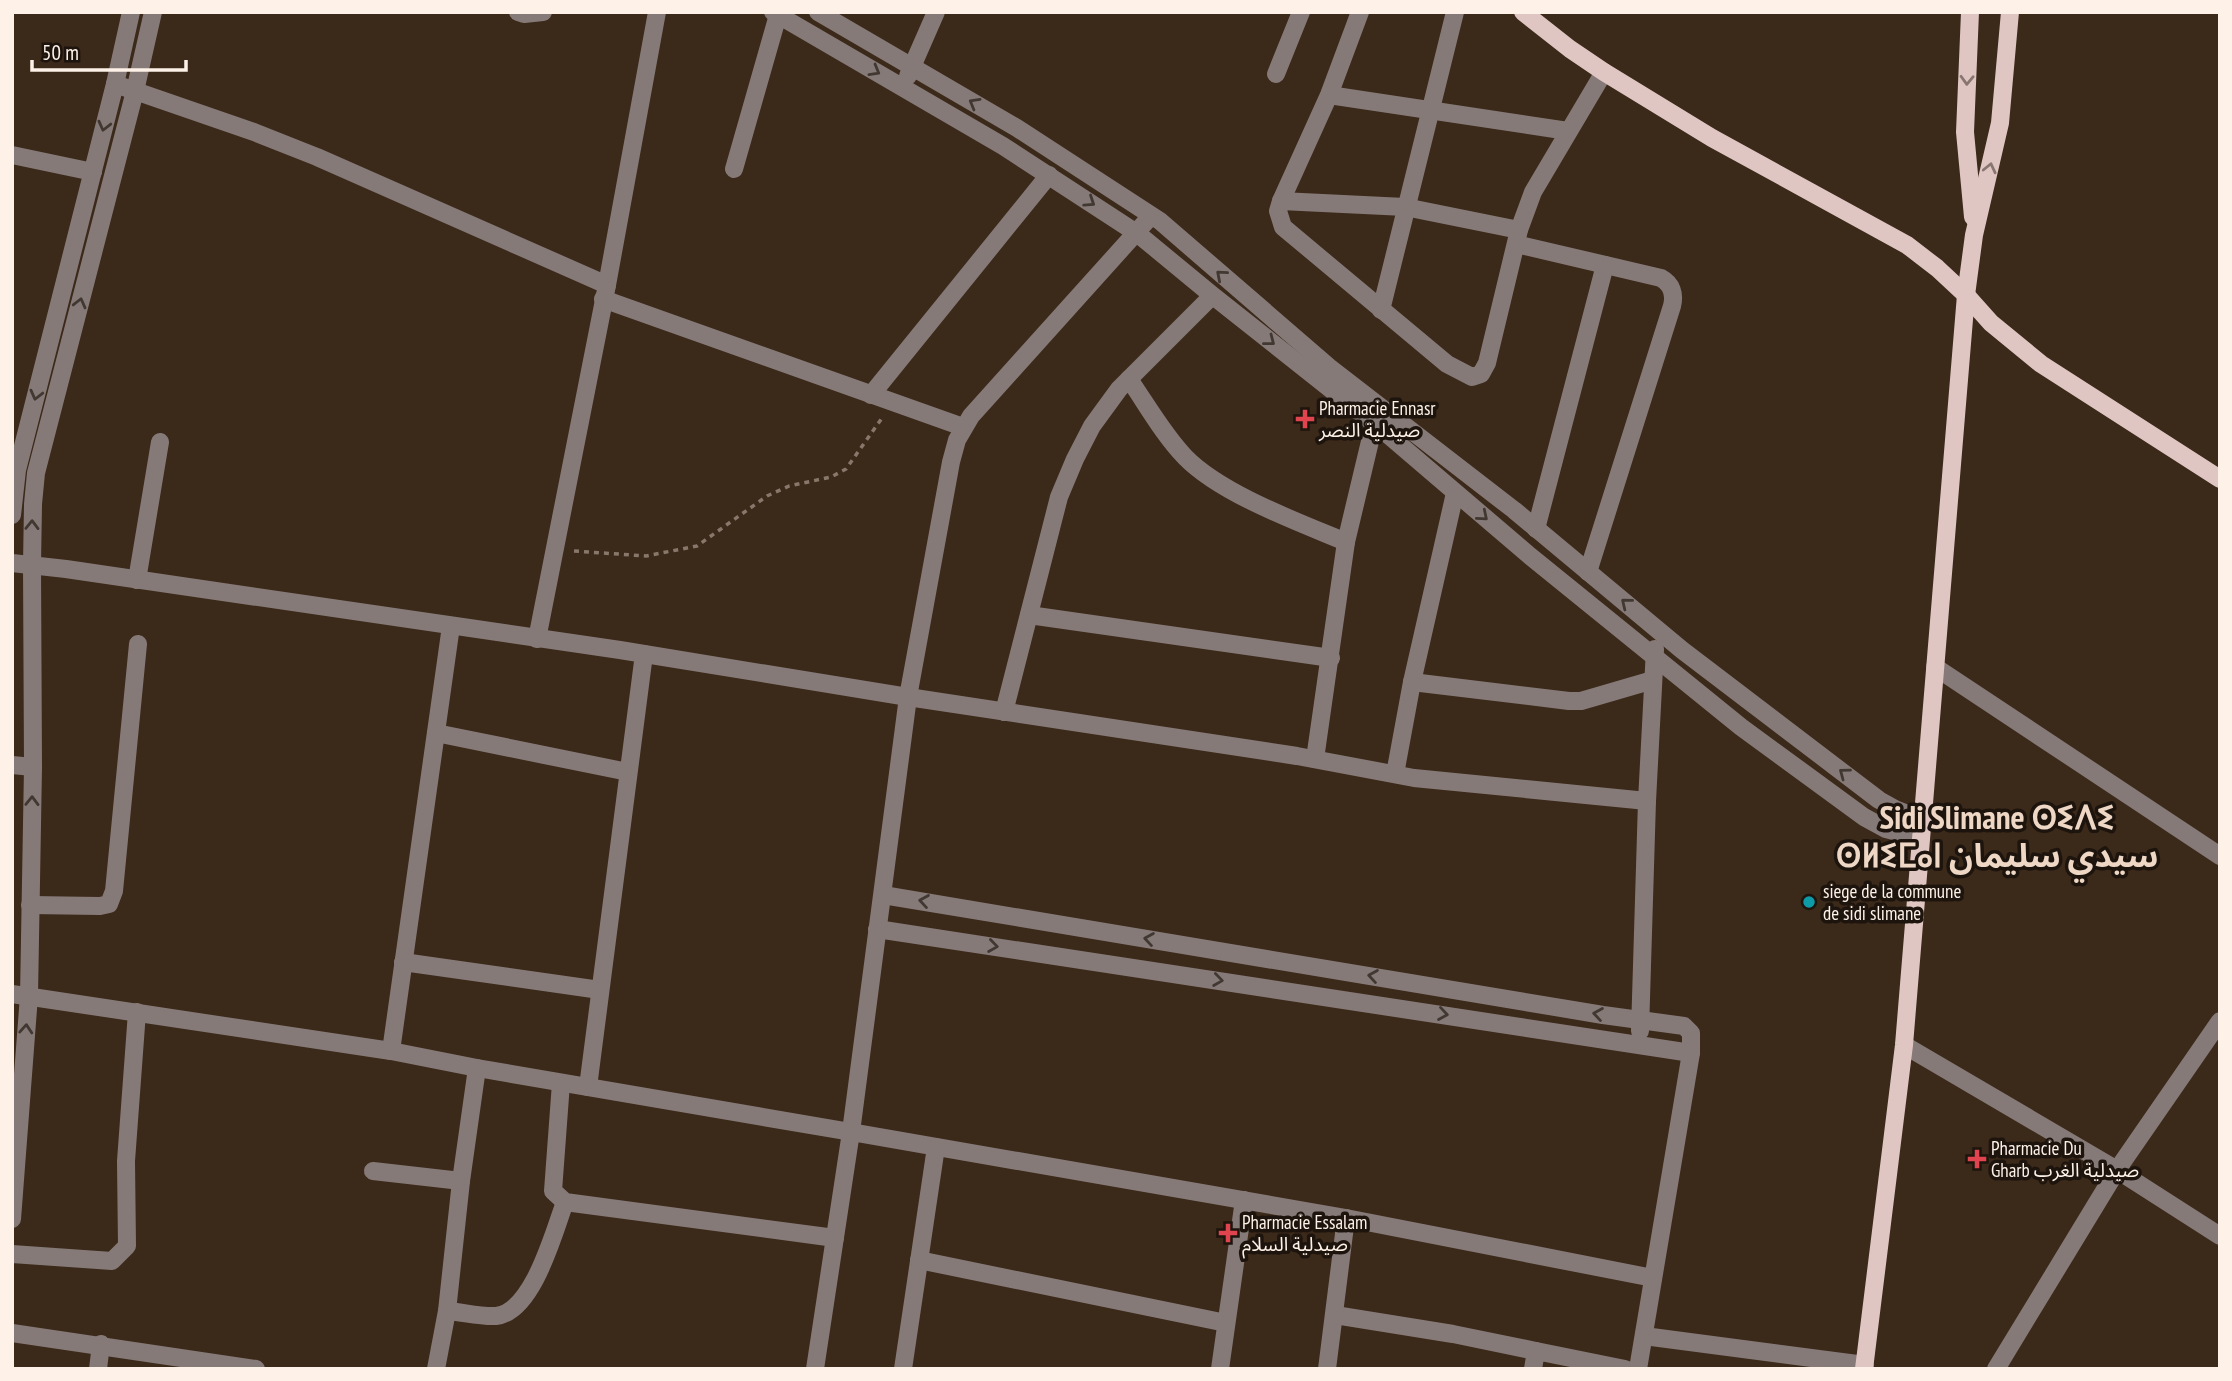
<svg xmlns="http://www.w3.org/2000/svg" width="2232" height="1381" font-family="'PT Sans Narrow','Noto Sans Arabic','Noto Sans Tifinagh',sans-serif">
  <rect width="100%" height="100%" fill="#3b291a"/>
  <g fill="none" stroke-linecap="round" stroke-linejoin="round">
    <path stroke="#87786b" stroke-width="3.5" stroke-dasharray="5 5" stroke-linecap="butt" d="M 574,551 L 646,556 L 697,546 L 767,496 L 789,486 L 831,477 L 846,469 L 882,418"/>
    <g stroke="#867a78" stroke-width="18">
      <path d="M 518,12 L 524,14 L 543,12"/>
      <path d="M 773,12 L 1003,146 L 1138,234 L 1212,295 L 1386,433 L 1530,556 L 1741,727 L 1864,817 L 1886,829 L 1921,838"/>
      <path d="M 818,12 L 1017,128 L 1160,221 L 1329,367 L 1514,510 L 1682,650 L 1879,800 L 1897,810 L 1923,820"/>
      <path d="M 1360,12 L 1329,95 L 1281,201 L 1278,211 L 1283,227 L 1447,364 L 1472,377 L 1481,374 L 1487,363 L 1519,230 L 1533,192 L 1604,72"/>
      <path d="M 1276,74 L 1301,12"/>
      <path d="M 908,76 L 936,12"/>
      <path d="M 115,84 L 254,132 L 317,157 L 607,285"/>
      <path d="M 1329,95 L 1568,131"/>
      <path d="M 12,155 L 93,172"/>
      <path d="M 734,169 L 778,15"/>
      <path d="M 1281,201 L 1405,207 L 1519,230"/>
      <path d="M 1516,244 L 1661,278 C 1672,284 1675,294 1672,306 L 1588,572"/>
      <path d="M 603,299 L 963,427"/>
      <path d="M 1381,310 L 1455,12"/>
      <path d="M 1129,379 C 1147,405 1163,434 1185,457 C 1221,494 1298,522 1346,542"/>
      <path d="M 871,395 L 1049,175"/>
      <path d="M 12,515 L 17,470 L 115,84 L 131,12"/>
      <path d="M 1536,529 L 1605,265"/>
      <path d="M 12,563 L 66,569 L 620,650 L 908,697 L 1297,756 L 1414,778 L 1647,801"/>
      <path d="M 137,580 L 160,442"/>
      <path d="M 1029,615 L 1331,658"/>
      <path d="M 537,639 L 607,285 L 657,12"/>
      <path d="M 1935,667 L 2220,856"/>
      <path d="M 1412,682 L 1569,701 L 1581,701 L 1653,680"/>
      <path d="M 1004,712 L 1059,497 L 1075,459 L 1092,426 L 1119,389 L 1212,296"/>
      <path d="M 436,733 L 628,772"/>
      <path d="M 1315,759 L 1346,542 L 1377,412"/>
      <path d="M 12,765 L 33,767"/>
      <path d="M 1395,774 L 1412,682 L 1455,493"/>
      <path d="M 883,895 L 1603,1015 L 1684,1026 L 1691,1033 L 1691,1053 L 1638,1369"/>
      <path d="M 30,905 L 100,906 L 109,904 L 114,891 L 138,644"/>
      <path d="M 877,929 L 1691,1053"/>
      <path d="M 403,962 L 600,990"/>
      <path d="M 12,994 L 391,1051 L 477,1068 L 851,1132 L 908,697 L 951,462 L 957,440 L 971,416 L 1151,216"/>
      <path d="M 1640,1031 L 1647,801 L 1655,649"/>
      <path d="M 1904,1045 L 2117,1170 L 2220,1236"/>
      <path d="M 391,1051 L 451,626"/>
      <path d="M 561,1083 L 553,1191 L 565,1202 L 835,1238"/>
      <path d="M 588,1087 L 644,654"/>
      <path d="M 373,1171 L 461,1181"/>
      <path d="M 12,1219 L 29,996 L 33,767 L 32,565 L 33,504 L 36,473 L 135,91 L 153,12"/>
      <path d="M 12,1254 L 112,1261 L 127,1246 L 126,1161 L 137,1012"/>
      <path d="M 919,1260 L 1226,1323"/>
      <path d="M 447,1311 C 462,1312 481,1317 496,1316 C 533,1312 554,1232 565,1202"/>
      <path d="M 1335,1315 L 1453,1334 L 1536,1351"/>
      <path d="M 12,1333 L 256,1369"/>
      <path d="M 1644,1336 L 1865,1365"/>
      <path d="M 98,1369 L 101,1344"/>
      <path d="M 436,1369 L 447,1311 L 461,1181 L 477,1068"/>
      <path d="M 815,1369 L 851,1132 L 1346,1218 L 1653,1278"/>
      <path d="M 903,1369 L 936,1147"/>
      <path d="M 1220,1369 L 1244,1200"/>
      <path d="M 1327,1369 L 1346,1218"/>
      <path d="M 1533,1369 L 1536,1351 L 1625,1369"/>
      <path d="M 1996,1369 L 2117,1170 L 2220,1021"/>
    </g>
    <g stroke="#e0c6c2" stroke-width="18">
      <path d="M 1523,12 L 1570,49 L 1604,72 L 1712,138 L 1907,245 L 1937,268 L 1966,295 L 1991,323 L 2041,364 L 2220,479"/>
      <path d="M 1970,12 L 1965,132 L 1973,217"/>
      <path d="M 1864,1369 L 1904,1045 L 1966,295 L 1974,235 L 2000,123 L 2010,12"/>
    </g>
  </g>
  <defs><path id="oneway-chevron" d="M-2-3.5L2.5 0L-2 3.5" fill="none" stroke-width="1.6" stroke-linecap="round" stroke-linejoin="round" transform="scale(1.75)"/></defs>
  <g stroke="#413832">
    <use href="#oneway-chevron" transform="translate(875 71) rotate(30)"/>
    <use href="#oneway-chevron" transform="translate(974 103) rotate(-150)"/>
    <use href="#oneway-chevron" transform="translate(104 126) rotate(104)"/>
    <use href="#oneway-chevron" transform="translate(1090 202) rotate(34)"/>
    <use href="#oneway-chevron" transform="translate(1221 275) rotate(-139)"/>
    <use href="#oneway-chevron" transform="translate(80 303) rotate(-76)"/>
    <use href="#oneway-chevron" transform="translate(1270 341) rotate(38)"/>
    <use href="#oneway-chevron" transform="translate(36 395) rotate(104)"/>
    <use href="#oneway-chevron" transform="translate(1483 516) rotate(40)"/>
    <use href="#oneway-chevron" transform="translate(32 525) rotate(-89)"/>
    <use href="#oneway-chevron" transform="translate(1626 603) rotate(-141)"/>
    <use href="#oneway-chevron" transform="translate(1844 773) rotate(-143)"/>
    <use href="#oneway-chevron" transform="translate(32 801) rotate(-89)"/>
    <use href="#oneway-chevron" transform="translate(924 901) rotate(-171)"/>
    <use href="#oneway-chevron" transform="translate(1149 939) rotate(-171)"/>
    <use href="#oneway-chevron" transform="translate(993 946) rotate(8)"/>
    <use href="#oneway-chevron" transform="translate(1373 976) rotate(-171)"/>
    <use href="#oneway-chevron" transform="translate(1218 980) rotate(8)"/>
    <use href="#oneway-chevron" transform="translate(1443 1014) rotate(9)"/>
    <use href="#oneway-chevron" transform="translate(1598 1014) rotate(-171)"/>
    <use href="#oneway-chevron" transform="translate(26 1029) rotate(-86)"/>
  </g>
  <g stroke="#887671">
    <use href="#oneway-chevron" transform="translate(1967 80) rotate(92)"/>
    <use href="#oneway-chevron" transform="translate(1990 168) rotate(-77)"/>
  </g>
  <g fill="#e0444e" stroke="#1c140d" stroke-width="2.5">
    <path d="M1301.5 408.5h7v7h7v7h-7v7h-7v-7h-7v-7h7z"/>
    <path d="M1973.5 1148.5h7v7h7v7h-7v7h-7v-7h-7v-7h7z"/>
    <path d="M1224.5 1222.5h7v7h7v7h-7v7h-7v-7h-7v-7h7z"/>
  </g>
  <circle fill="#0f9aa8" stroke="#1c140d" stroke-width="2.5" cx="1809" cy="902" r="7"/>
  <g text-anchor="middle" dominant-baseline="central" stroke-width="7" stroke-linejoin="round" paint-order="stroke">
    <g font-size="19" fill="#fdf1e8" stroke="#1c140d" text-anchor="start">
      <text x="1319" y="408">Pharmacie Ennasr<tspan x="1319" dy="22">صيدلية النصر</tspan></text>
      <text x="1823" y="891">siege de la commune<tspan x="1823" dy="22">de sidi slimane</tspan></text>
      <text x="1991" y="1148">Pharmacie Du<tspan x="1991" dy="22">Gharb صيدلية الغرب</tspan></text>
      <text x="1242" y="1222">Pharmacie Essalam<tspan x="1242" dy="22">صيدلية السلام</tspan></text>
    </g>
    <g font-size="33" font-weight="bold" fill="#eed7c5" stroke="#1c140d">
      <text x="1997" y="816">Sidi Slimane ⵙⵉⴷⵉ<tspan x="1997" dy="38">ⵙⵍⵉⵎⴰⵏ سيدي سليمان</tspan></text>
    </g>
  </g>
  <rect width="2232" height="1381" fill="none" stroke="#fdf1e8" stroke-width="28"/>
  <path d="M32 60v10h154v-10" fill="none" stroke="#fdf1e8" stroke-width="3.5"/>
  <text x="42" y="60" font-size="21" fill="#fdf1e8" stroke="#1c140d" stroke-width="5" paint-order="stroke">50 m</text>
</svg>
